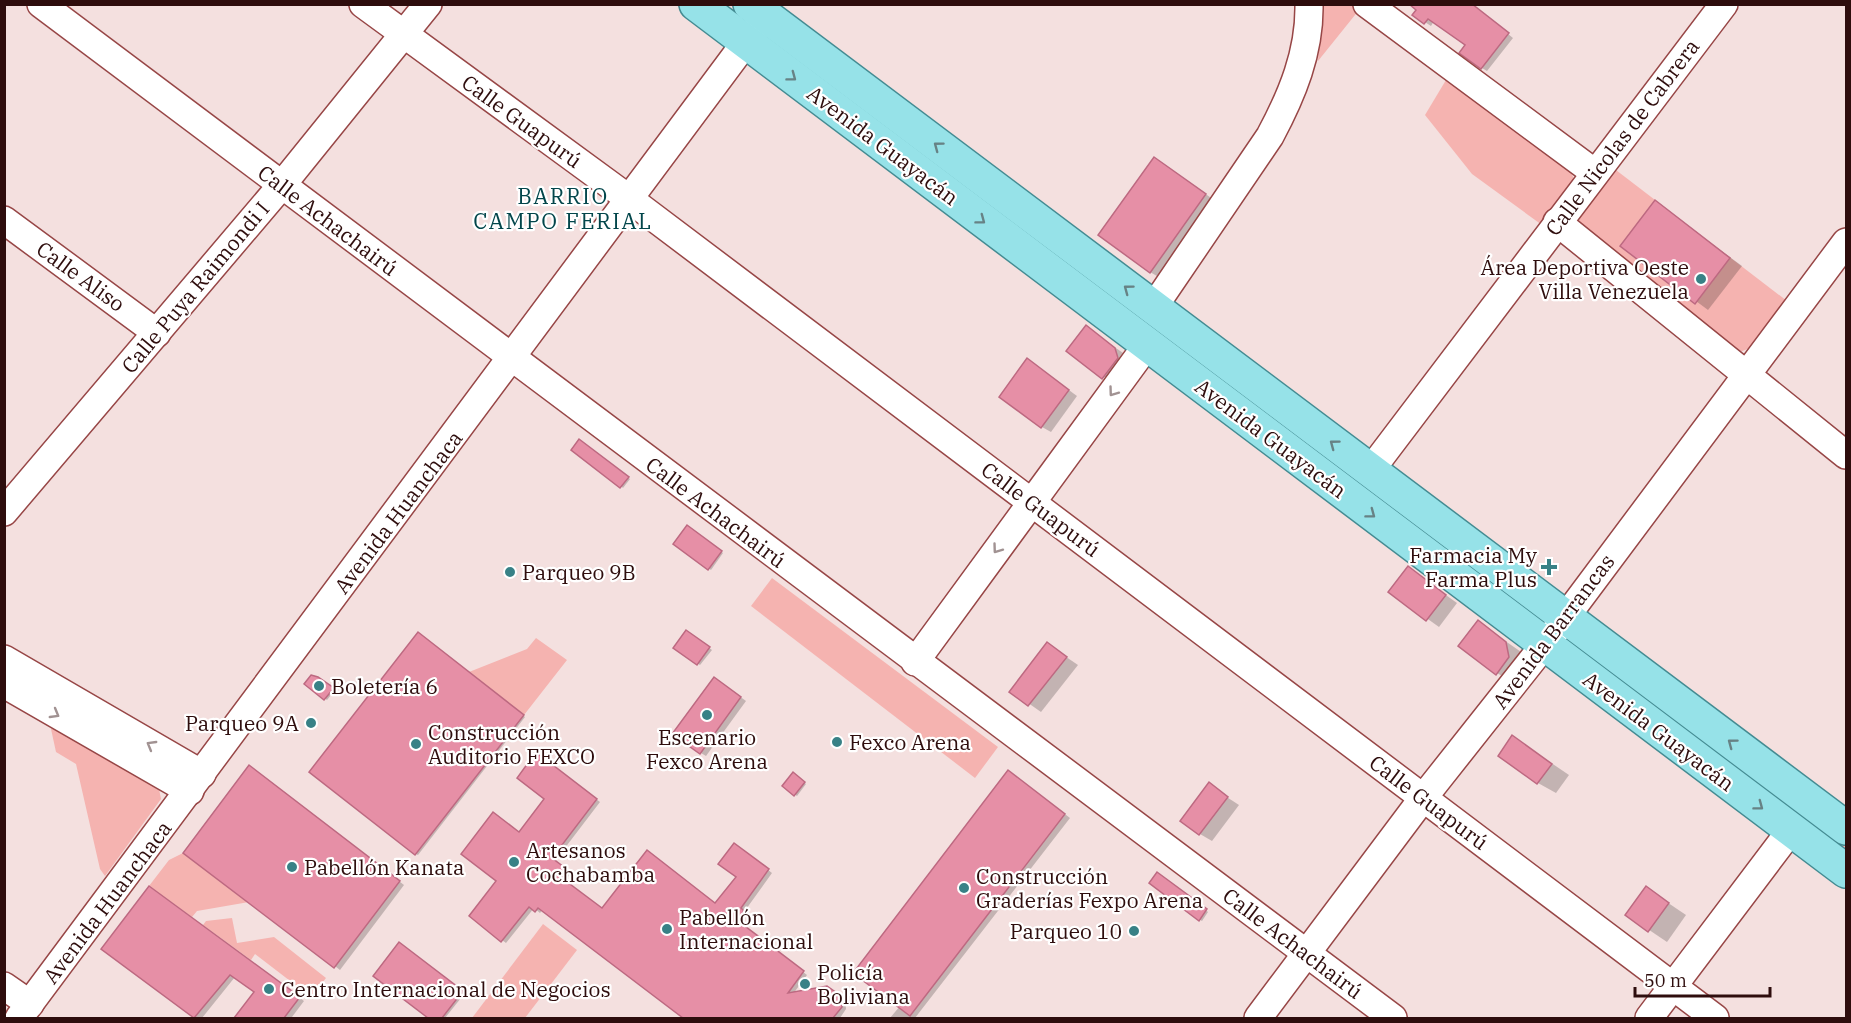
<svg xmlns="http://www.w3.org/2000/svg" width="1851" height="1023" font-family="'IBM Plex Serif',serif">
  <rect width="100%" height="100%" fill="#f4e0df"/>
  <g fill="#f5b3b0">
    <path d="M 1321,5 L 1352,5 L 1359,10 L 1318,61 Z"/>
    <path d="M 1449,75 L 1568,166 L 1575,181 L 1542,225 L 1472,174 L 1425,115 Z"/>
    <path d="M 1612,167 L 1787,301 L 1750,348 L 1740,352 L 1577,222 L 1576,217 Z"/>
    <path d="M 772,578 L 998,747 L 975,778 L 751,606 Z"/>
    <path d="M 536,638 L 567,660 L 524,715 L 469,672 L 527,649 Z"/>
    <path d="M 1575,641 L 1846,845 L 1846,854 L 1571,647 Z"/>
    <path d="M 55,725 L 159,789 L 161,799 L 105,876 L 100,869 L 76,764 L 56,752 L 51,729 Z"/>
    <path d="M 183,853 L 249,902 L 197,911 L 192,917 L 149,886 L 169,860 Z"/>
    <path d="M 232,918 L 237,943 L 274,937 L 326,978 L 311,997 L 255,954 L 251,960 L 203,925 L 206,921 Z"/>
    <path d="M 543,924 L 577,950 L 525,1018 L 472,1018 Z"/>
  </g>
  <g fill="#0003">
    <path d="M 1472,5 L 1513,38 L 1487,71 L 1482,68 L 1467,45 L 1434,21 L 1431,26 L 1414,15 Z"/>
    <path d="M 1155,159 L 1217,202 L 1162,279 L 1150,272 Z"/>
    <path d="M 1655,202 L 1742,266 L 1708,310 L 1622,246 Z"/>
    <path d="M 1086,327 L 1133,360 L 1121,389 L 1068,351 Z"/>
    <path d="M 1036,366 L 1077,396 L 1051,432 L 1042,427 Z"/>
    <path d="M 582,442 L 630,479 L 623,488 L 621,486 Z"/>
    <path d="M 687,527 L 723,553 L 711,570 L 675,544 Z"/>
    <path d="M 1408,568 L 1457,603 L 1439,627 L 1390,592 Z"/>
    <path d="M 1478,622 L 1524,654 L 1515,684 L 1497,673 Z"/>
    <path d="M 687,632 L 712,650 L 700,665 L 675,648 Z"/>
    <path d="M 420,636 L 525,717 L 418,855 L 416,854 Z"/>
    <path d="M 1047,644 L 1078,665 L 1041,712 L 1011,691 Z"/>
    <path d="M 321,680 L 335,690 L 327,700 L 306,684 Z"/>
    <path d="M 720,682 L 746,701 L 706,756 L 701,753 Z"/>
    <path d="M 1513,737 L 1569,775 L 1556,793 L 1538,783 Z"/>
    <path d="M 541,757 L 600,802 L 555,861 L 571,873 L 565,881 L 603,910 L 716,904 L 738,877 L 738,847 L 772,873 L 744,912 L 748,914 L 740,923 L 807,975 L 793,994 L 832,991 L 845,1000 L 846,1009 L 840,1018 L 686,1018 L 543,909 L 540,913 L 534,908 L 506,943 L 502,940 L 498,881 L 519,833 L 546,798 Z"/>
    <path d="M 255,770 L 404,885 L 340,970 L 335,966 Z"/>
    <path d="M 1014,775 L 1070,818 L 915,1018 L 890,1018 L 900,1006 Z"/>
    <path d="M 796,776 L 806,784 L 797,796 L 784,786 Z"/>
    <path d="M 1219,792 L 1239,805 L 1212,841 L 1200,834 Z"/>
    <path d="M 1160,875 L 1208,912 L 1202,921 L 1199,919 Z"/>
    <path d="M 1646,888 L 1686,915 L 1667,942 L 1627,915 Z"/>
    <path d="M 154,891 L 304,1001 L 292,1017 L 295,1018 L 236,1018 L 256,992 L 235,977 L 202,1018 L 197,1018 L 103,949 Z"/>
    <path d="M 402,945 L 465,993 L 445,1018 L 430,1018 L 375,976 Z"/>
  </g>
  <g fill="#e68fa6" stroke="#bd6981" stroke-width="1.5">
    <path d="M 1409,4 L 1472,4 L 1509,33 L 1481,69 L 1459,53 L 1465,45 L 1428,19 L 1424,24 L 1412,15 L 1416,10 Z"/>
    <path d="M 1154,157 L 1206,194 L 1150,273 L 1098,235 Z"/>
    <path d="M 1655,200 L 1730,258 L 1695,304 L 1620,246 Z"/>
    <path d="M 1086,325 L 1115,348 L 1118,358 L 1102,379 L 1066,351 Z"/>
    <path d="M 1027,358 L 1069,390 L 1041,428 L 999,397 Z"/>
    <path d="M 579,439 L 629,477 L 620,488 L 571,450 Z"/>
    <path d="M 687,525 L 722,551 L 708,570 L 673,544 Z"/>
    <path d="M 1408,566 L 1446,595 L 1426,621 L 1388,592 Z"/>
    <path d="M 1478,620 L 1506,642 L 1509,657 L 1496,675 L 1458,646 Z"/>
    <path d="M 686,630 L 710,647 L 697,665 L 673,648 Z"/>
    <path d="M 418,632 L 524,715 L 415,855 L 309,772 Z"/>
    <path d="M 1047,642 L 1067,657 L 1028,706 L 1009,692 Z"/>
    <path d="M 311,675 L 318,677 L 334,688 L 324,700 L 304,684 Z"/>
    <path d="M 714,677 L 741,697 L 700,754 L 672,734 Z"/>
    <path d="M 1512,735 L 1552,764 L 1537,784 L 1498,756 Z"/>
    <path d="M 536,752 L 597,799 L 552,858 L 568,870 L 562,878 L 602,908 L 647,850 L 715,903 L 736,877 L 718,864 L 734,843 L 769,869 L 741,908 L 744,911 L 737,920 L 804,971 L 788,993 L 827,986 L 841,996 L 842,1007 L 833,1018 L 683,1018 L 538,908 L 535,912 L 529,907 L 501,942 L 469,916 L 496,881 L 461,854 L 493,812 L 519,832 L 544,799 L 517,778 Z"/>
    <path d="M 249,765 L 400,881 L 334,968 L 183,853 Z"/>
    <path d="M 1008,770 L 1065,814 L 910,1016 L 853,973 Z"/>
    <path d="M 793,772 L 805,782 L 794,796 L 782,786 Z"/>
    <path d="M 1209,782 L 1228,797 L 1199,835 L 1180,821 Z"/>
    <path d="M 1157,872 L 1207,909 L 1199,921 L 1149,883 Z"/>
    <path d="M 149,886 L 300,997 L 284,1018 L 234,1018 L 254,992 L 230,975 L 194,1018 L 101,949 Z"/>
    <path d="M 1646,886 L 1669,903 L 1648,932 L 1625,915 Z"/>
    <path d="M 399,942 L 463,991 L 442,1018 L 428,1018 L 373,976 Z"/>
  </g>
  <g fill="none" stroke-linecap="round" stroke-linejoin="round">
    <g stroke="#974646" stroke-width="30">
      <g id="minor">
        <path d="M 41,4 L 1393,1018"/>
        <path d="M 363,4 L 628,198 L 1715,1018"/>
        <path d="M 1367,4 L 1595,173"/>
        <path d="M 4,220 L 157,333"/>
        <path d="M 1557,222 L 1846,455"/>
        <path d="M 1153,308 L 1270,136 C 1292,95 1310,52 1309,4"/>
        <path d="M 1370,471 L 1724,4"/>
        <path d="M 4,512 L 281,186 L 428,4"/>
        <path d="M 4,659 L 202,774"/>
        <path d="M 915,662 L 1147,345"/>
        <path d="M 4,684 L 190,791"/>
        <path d="M 4,986 L 30,1004"/>
        <path d="M 19,1018 L 757,27"/>
        <path d="M 1258,1018 L 1423,798 L 1556,630 L 1846,242"/>
        <path d="M 1649,1018 L 1791,830"/>
      </g>
    </g>
    <g stroke="#448b92" stroke-width="36">
      <g id="major">
        <path d="M 696,4 L 1846,871"/>
        <path d="M 750,4 L 1846,828"/>
      </g>
    </g>
    <use href="#minor" stroke="#fff" stroke-width="27"/>
    <use href="#major" stroke="#96e2e8" stroke-width="33"/>
  </g>
  <defs><path id="oneway-chevron" d="M-2-3.5L2.5 0L-2 3.5" fill="none" stroke-width="1.6" stroke-linecap="round" stroke-linejoin="round" transform="scale(1.5)"/></defs>
  <g stroke="#678285">
    <use href="#oneway-chevron" transform="translate(792 77) rotate(37)"/>
    <use href="#oneway-chevron" transform="translate(938 146) rotate(-143)"/>
    <use href="#oneway-chevron" transform="translate(981 220) rotate(37)"/>
    <use href="#oneway-chevron" transform="translate(1128 289) rotate(-143)"/>
    <use href="#oneway-chevron" transform="translate(1334 444) rotate(-143)"/>
    <use href="#oneway-chevron" transform="translate(1371 514) rotate(37)"/>
    <use href="#oneway-chevron" transform="translate(1732 743) rotate(-143)"/>
    <use href="#oneway-chevron" transform="translate(1759 806) rotate(37)"/>
  </g>
  <g stroke="#a19292">
    <use href="#oneway-chevron" transform="translate(1113 392) rotate(126)"/>
    <use href="#oneway-chevron" transform="translate(997 549) rotate(126)"/>
    <use href="#oneway-chevron" transform="translate(55 714) rotate(30)"/>
    <use href="#oneway-chevron" transform="translate(151 745) rotate(-150)"/>
  </g>
  <g fill="#388186" stroke="#fff" stroke-width="2">
    <circle cx="1701" cy="279" r="6"/>
    <path d="M1546 558h6v6h6v6h-6v6h-6v-6h-6v-6h6z"/>
    <circle cx="510" cy="572" r="6"/>
    <circle cx="319" cy="686" r="6"/>
    <circle cx="707" cy="715" r="6"/>
    <circle cx="311" cy="723" r="6"/>
    <circle cx="837" cy="742" r="6"/>
    <circle cx="416" cy="744" r="6"/>
    <circle cx="514" cy="862" r="6"/>
    <circle cx="292" cy="867" r="6"/>
    <circle cx="964" cy="888" r="6"/>
    <circle cx="667" cy="929" r="6"/>
    <circle cx="1134" cy="931" r="6"/>
    <circle cx="805" cy="984" r="6"/>
    <circle cx="269" cy="989" r="6"/>
  </g>
  <g text-anchor="middle" dominant-baseline="central" stroke-width="4.5" stroke-linejoin="round" paint-order="stroke">
    <g font-size="21" fill="#2e0d0d" stroke="#fff">
      <text transform="translate(522 121) rotate(36)">Calle Guapurú</text>
      <text transform="translate(1622 137) rotate(-53)">Calle Nicolas de Cabrera</text>
      <text transform="translate(883 145) rotate(37)">Avenida Guayacán</text>
      <text transform="translate(328 220) rotate(37)">Calle Achachairú</text>
      <text transform="translate(81 276) rotate(36)">Calle Aliso</text>
      <text transform="translate(195 287) rotate(-50)">Calle Puya Raimondi I</text>
      <text transform="translate(1271 438) rotate(37)">Avenida Guayacán</text>
      <text transform="translate(1041 509) rotate(37)">Calle Guapurú</text>
      <text transform="translate(398 512) rotate(-53)">Avenida Huanchaca</text>
      <text transform="translate(716 512) rotate(37)">Calle Achachairú</text>
      <text transform="translate(1553 631) rotate(-53)">Avenida Barrancas</text>
      <text transform="translate(1659 731) rotate(37)">Avenida Guayacán</text>
      <text transform="translate(1429 802) rotate(37)">Calle Guapurú</text>
      <text transform="translate(107 902) rotate(-53)">Avenida Huanchaca</text>
      <text transform="translate(1293 943) rotate(37)">Calle Achachairú</text>
    </g>
    <g font-size="21" fill="#2e0d0d" stroke="#fff" text-anchor="start">
      <text x="1689" y="267" text-anchor="end">Área Deportiva Oeste<tspan x="1689" dy="24">Villa Venezuela</tspan></text>
      <text x="1537" y="555" text-anchor="end">Farmacia My<tspan x="1537" dy="24">Farma Plus</tspan></text>
      <text x="522" y="572">Parqueo 9B</text>
      <text x="331" y="686">Boletería 6</text>
      <text x="299" y="723" text-anchor="end">Parqueo 9A</text>
      <text x="428" y="732">Construcción<tspan x="428" dy="24">Auditorio FEXCO</tspan></text>
      <text x="707" y="737" text-anchor="middle">Escenario<tspan x="707" dy="24">Fexco Arena</tspan></text>
      <text x="849" y="742">Fexco Arena</text>
      <text x="526" y="850">Artesanos<tspan x="526" dy="24">Cochabamba</tspan></text>
      <text x="304" y="867">Pabellón Kanata</text>
      <text x="976" y="876">Construcción<tspan x="976" dy="24">Graderías Fexpo Arena</tspan></text>
      <text x="679" y="917">Pabellón<tspan x="679" dy="24">Internacional</tspan></text>
      <text x="1122" y="931" text-anchor="end">Parqueo 10</text>
      <text x="817" y="972">Policía<tspan x="817" dy="24">Boliviana</tspan></text>
      <text x="281" y="989">Centro Internacional de Negocios</text>
    </g>
    <g font-size="22" letter-spacing="1.5" fill="#03464b" stroke="#fff">
      <text x="563" y="195">BARRIO<tspan x="563" dy="25">CAMPO FERIAL</tspan></text>
    </g>
  </g>
  <rect width="1851" height="1023" fill="none" stroke="#2e0d0d" stroke-width="12"/>
  <path d="M1635 987v9h135v-9" fill="none" stroke="#2e0d0d" stroke-width="3"/>
  <text x="1644" y="987" font-size="18" fill="#2e0d0d" stroke="#ffffff" stroke-width="4.5" paint-order="stroke">50 m</text>
</svg>
